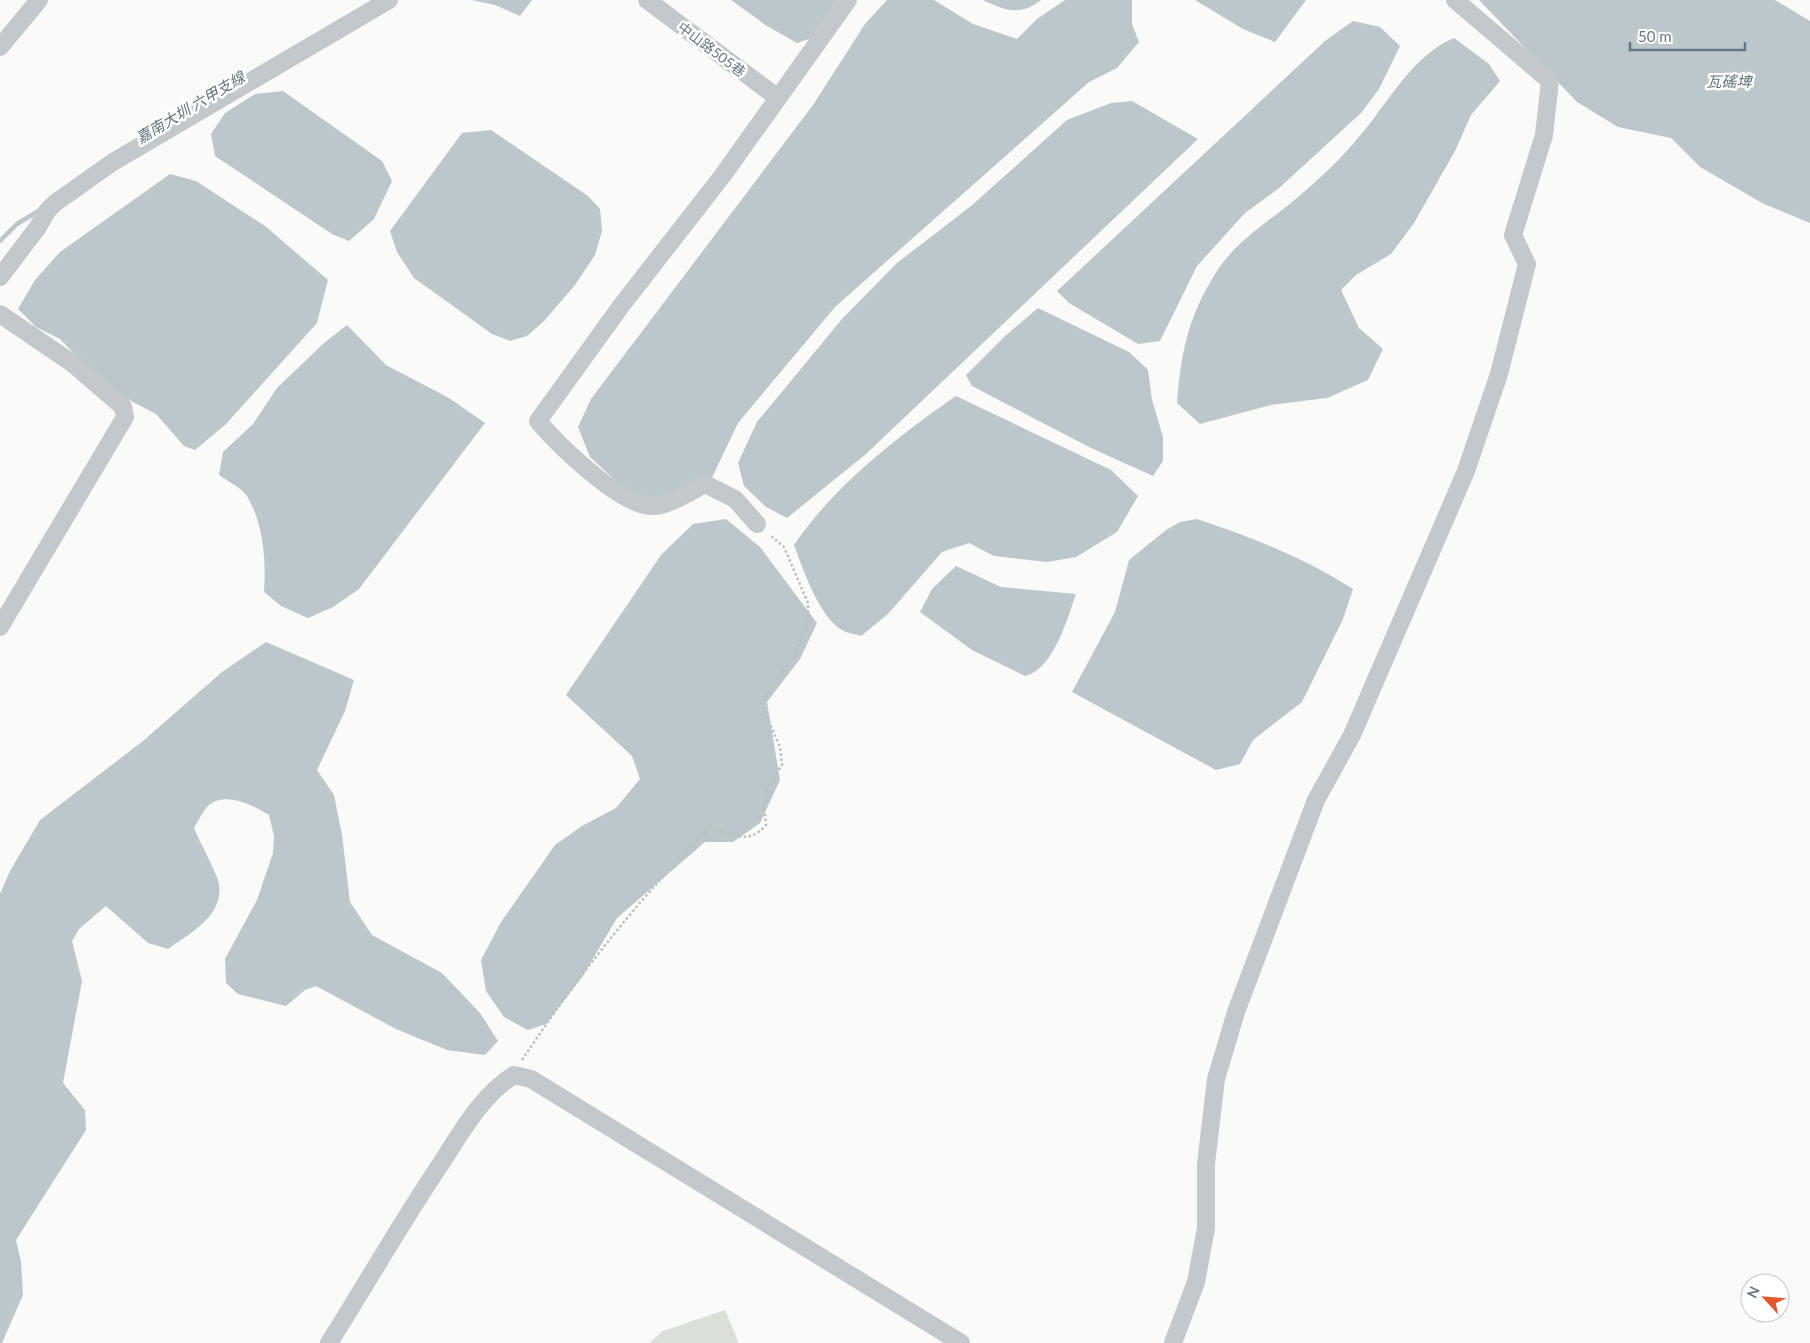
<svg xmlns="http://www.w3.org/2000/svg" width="1810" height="1343" font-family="Lato,'Noto Sans TC',sans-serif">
  <rect width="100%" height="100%" fill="#fafaf8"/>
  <path fill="#dadfd7" d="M 725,1310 L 738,1341 L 737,1343 L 649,1343 L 663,1331 Z"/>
  <g fill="#bbc7cb">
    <path d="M 472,0 L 532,0 L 520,16 L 495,5 Z"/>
    <path d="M 731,0 L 837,0 L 812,38 L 797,43 L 767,26 Z"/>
    <path d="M 887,0 L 934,0 L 973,24 L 1017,39 L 1037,19 L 1065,0 L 1132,0 L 1132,24 L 1139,42 L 1117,68 L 1089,82 L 835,307 L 738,423 L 708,486 L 674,508 L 633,497 L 590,457 L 578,427 L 591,399 L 813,105 L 865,24 Z"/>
    <path d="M 983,0 L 1041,0 C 1021,16 1005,11 983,0 Z"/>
    <path d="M 1195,0 L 1306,0 L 1275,42 L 1243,29 Z"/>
    <path d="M 1479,0 L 1775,0 L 1810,21 L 1810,223 L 1764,204 L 1700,167 L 1671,138 L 1618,127 L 1577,102 Z"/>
    <path d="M 1353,21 L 1380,27 L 1400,46 L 1379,89 L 1361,113 L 1278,189 L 1245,213 L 1197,266 L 1160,341 L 1138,344 L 1069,303 L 1057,291 L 1325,41 Z"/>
    <path d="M 1454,38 L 1489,64 L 1500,81 L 1471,115 L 1455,151 L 1414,223 L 1391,254 L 1356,275 L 1341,290 L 1359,328 L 1383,349 L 1368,380 L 1327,398 L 1271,405 L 1200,424 L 1177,403 C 1181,352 1188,318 1215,274 C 1235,241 1270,221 1298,197 C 1319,179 1341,159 1358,138 C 1388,104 1411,56 1454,38 Z"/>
    <path d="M 283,91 L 382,161 L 392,181 L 374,219 L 349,241 L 332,234 L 215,156 L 211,134 L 225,113 L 255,94 Z"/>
    <path d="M 1132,101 L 1198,139 L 866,454 L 787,518 L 766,507 L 744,486 L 738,463 L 757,422 L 842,319 L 897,263 L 971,206 L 1067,120 L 1111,103 Z"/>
    <path d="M 491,130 L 588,196 L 600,209 L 602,231 L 595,255 L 575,285 L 544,321 L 527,336 L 510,341 L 492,334 L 414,278 L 397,252 L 390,231 L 462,133 Z"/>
    <path d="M 170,174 L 196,181 L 265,226 L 328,280 L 317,323 L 226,424 L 195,450 L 184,446 L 156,414 L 108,389 L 60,339 L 36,327 L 18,309 L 35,280 L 60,252 Z"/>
    <path d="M 1038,308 L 1129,352 L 1148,370 L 1152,400 L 1163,437 L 1163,461 L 1153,476 L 1091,448 L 972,386 L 966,375 L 1005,336 Z"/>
    <path d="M 347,325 L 386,365 L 449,398 L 485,423 L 359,589 L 333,607 L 308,618 L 281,606 L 264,592 C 266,561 264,525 247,496 C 242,488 227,481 219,475 L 223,452 L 253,424 L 277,388 L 324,343 Z"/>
    <path d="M 956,396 L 1111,470 L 1138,496 L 1117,532 L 1076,557 L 1047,562 L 994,556 L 969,543 L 942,552 L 888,614 L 861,636 C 855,634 847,633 842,630 C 819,617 803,569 794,545 C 834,486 898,436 956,396 Z"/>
    <path d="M 726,519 L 760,547 L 817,623 L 800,659 L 767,702 L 780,780 L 760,823 L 733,842 L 705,842 L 617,918 L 582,977 L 546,1024 L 528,1030 L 504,1017 L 486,991 L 481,960 L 501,922 L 555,845 L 582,826 L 616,808 L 640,779 L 632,756 L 566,695 L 661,555 L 693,524 Z"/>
    <path d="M 1197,519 C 1251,537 1306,558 1353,589 L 1343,619 L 1302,702 L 1253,740 L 1240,764 L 1216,770 L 1072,692 L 1115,612 L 1129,560 L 1166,530 L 1180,522 Z"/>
    <path d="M 956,566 L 1001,587 L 1076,594 C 1067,619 1054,669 1025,676 L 972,650 L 920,612 L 932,589 Z"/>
    <path d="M 266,642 L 354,680 L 345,711 L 317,770 L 334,795 L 342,835 L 350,902 L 372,935 L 442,973 L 480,1013 L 498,1041 L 485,1055 L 447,1050 L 396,1029 L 316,986 L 305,990 L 286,1006 L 238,994 L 226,983 L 225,959 L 257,900 L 273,853 L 274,836 L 269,815 C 253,805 223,790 207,807 C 202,813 198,821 194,828 C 199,841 217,873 219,884 C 224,916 190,933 168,949 L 148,943 L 106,906 L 79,929 L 72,941 L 82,981 L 63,1083 L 85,1110 L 86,1130 L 16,1240 L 21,1262 L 23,1295 L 2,1343 L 0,1343 L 0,894 L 10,871 L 40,820 L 143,741 L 222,672 Z"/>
  </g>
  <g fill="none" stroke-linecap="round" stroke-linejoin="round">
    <path stroke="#bbc7cb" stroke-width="4.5" d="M 0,241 L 17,224 L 40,210"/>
    <path stroke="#bbbfc2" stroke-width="2.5" stroke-dasharray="2.5 2.5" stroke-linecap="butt" d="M 522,1060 C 577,977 640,897 710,827 C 733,834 748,846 766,825 L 764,806 L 768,787 L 782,765 L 780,747 L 761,703 L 795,655 L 808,621 L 808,603 L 784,547 L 770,535"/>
    <g stroke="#c3c8cc" stroke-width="18">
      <path d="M 647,0 L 778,98"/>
      <path d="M 0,47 L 39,0"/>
      <path d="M 0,277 L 38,227 L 47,211 L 55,203 L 113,162 L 389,0"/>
      <path d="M 0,314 L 72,363 L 123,407 L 125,417 L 0,627"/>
      <path d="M 757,524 L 735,499 L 705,484 C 691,491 667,507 651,506 C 620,505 558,445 538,421 L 621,306 L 723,175 L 848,0"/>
      <path d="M 329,1343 C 367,1283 402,1221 442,1162 C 462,1131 482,1095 514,1075 L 531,1079 L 961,1343"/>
      <path d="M 1173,1343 L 1196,1282 L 1206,1228 L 1206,1164 L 1216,1079 L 1236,1012 L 1316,800 L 1352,735 L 1466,471 L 1499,374 L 1527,264 L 1513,235 L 1544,135 L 1550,81 L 1455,0"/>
    </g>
  </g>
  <g text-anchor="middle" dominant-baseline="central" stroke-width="5" stroke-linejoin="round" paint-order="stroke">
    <g font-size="14" fill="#657683" stroke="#fff">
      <text transform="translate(712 49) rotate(37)">中山路505巷</text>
    </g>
    <g font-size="15" font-style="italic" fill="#60757c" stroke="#fff">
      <text x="1729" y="81">瓦磘埤</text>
      <text transform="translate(190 107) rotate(-31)">嘉南大圳 六甲支線</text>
    </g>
  </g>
  <g transform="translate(1765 1298) rotate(296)"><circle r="24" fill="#ffffff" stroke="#c1c8cd"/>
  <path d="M0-4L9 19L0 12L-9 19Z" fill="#e4572e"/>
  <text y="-8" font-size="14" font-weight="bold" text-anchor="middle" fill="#657683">N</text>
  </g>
  <path d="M1630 42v8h115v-8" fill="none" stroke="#657683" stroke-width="2.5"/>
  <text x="1638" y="42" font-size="15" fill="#657683" stroke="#ffffff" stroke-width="4" paint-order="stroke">50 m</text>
</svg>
